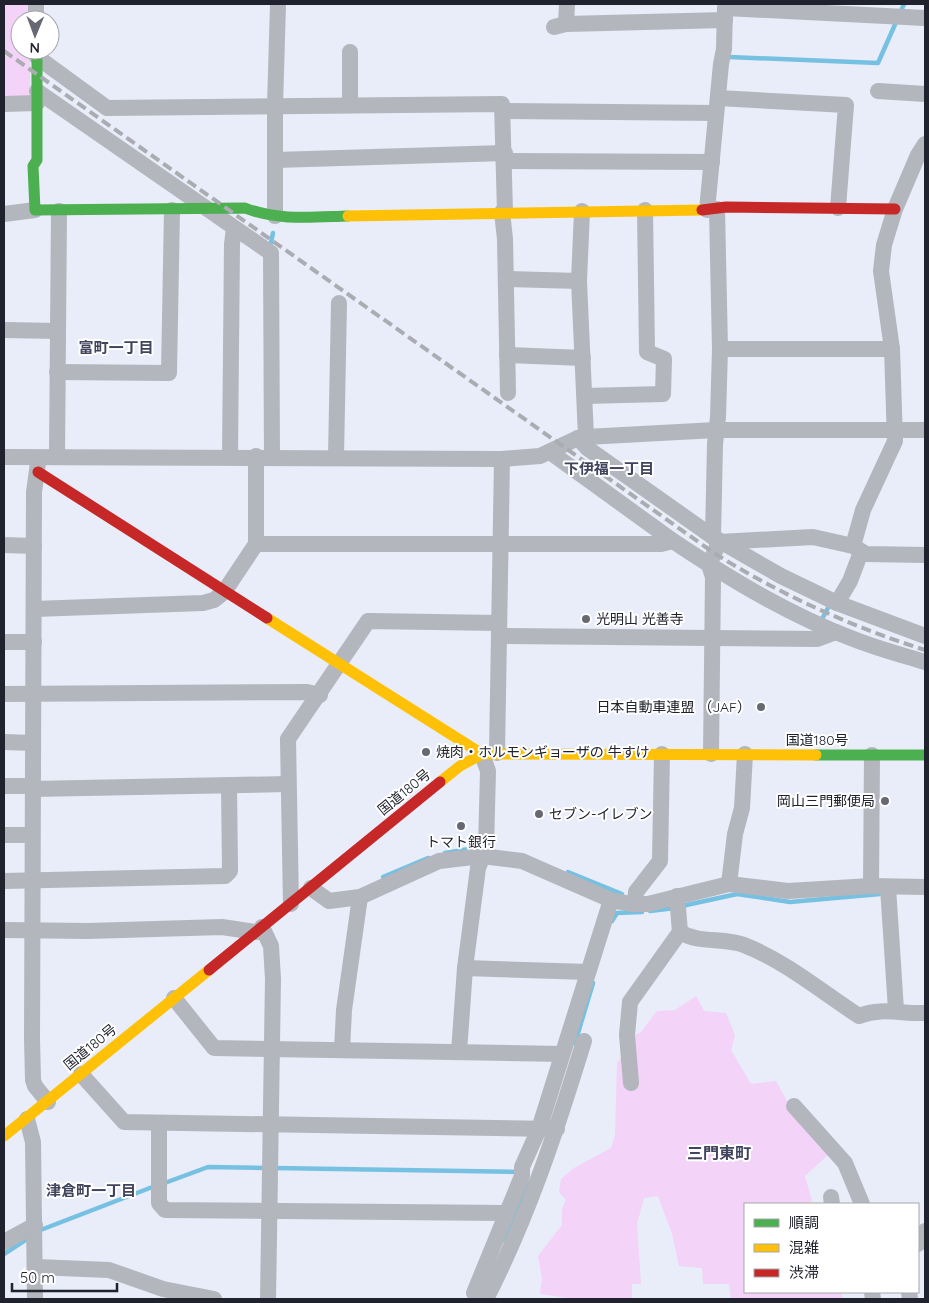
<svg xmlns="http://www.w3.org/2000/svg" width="929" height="1303" font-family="Quicksand,'Noto Sans JP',sans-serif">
  <rect width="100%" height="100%" fill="#e9ecf9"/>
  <g fill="#f3d3f7">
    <path d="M 4,4 L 30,4 L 30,20 L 20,20 L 20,50 L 30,50 L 30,100 L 4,100 Z"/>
    <path d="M 696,996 L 704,1011 L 726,1013 L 735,1035 L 731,1050 L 751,1084 L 776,1081 L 791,1108 L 829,1154 L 805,1176 L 812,1201 L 808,1204 L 745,1204 L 745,1292 L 841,1292 L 843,1299 L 731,1299 L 729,1284 L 703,1284 L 702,1268 L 679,1266 L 672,1234 L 658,1196 L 644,1198 L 637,1224 L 641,1284 L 632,1284 L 632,1299 L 574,1299 L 540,1294 L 542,1278 L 538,1256 L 562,1225 L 562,1209 L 566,1200 L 559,1192 L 561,1179 L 574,1168 L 611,1148 L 615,1136 L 617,1063 L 631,1044 L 631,1037 L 641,1032 L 657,1011 L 675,1010 Z"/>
  </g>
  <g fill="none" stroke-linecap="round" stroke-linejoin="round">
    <g stroke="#76c1e1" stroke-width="4.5">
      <path d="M 900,13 L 904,4"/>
      <path d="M 729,57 L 878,63 L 897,20"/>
      <path d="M 270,247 L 273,233"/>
      <path d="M 822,619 L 829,606"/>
      <path d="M 445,853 L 481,847"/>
      <path d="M 568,872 L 622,894"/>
      <path d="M 383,877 L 428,858"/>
      <path d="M 682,906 L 737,894 L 790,902 L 880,894"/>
      <path d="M 650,911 L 675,908"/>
      <path d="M 612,921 L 617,913 L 642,912"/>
      <path d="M 575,1043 L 593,983"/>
      <path d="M 274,1168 L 519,1172"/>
      <path d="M 162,1184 L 208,1167 L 266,1168"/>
      <path d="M 38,1231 L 155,1186"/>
      <path d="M 505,1241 L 528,1183"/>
      <path d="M 4,1254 L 30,1237"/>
    </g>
    <g stroke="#b3b6bc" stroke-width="16">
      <path d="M 36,4 L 36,20"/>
      <path d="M 566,24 L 567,4"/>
      <path d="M 554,27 L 566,24 L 725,20"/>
      <path d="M 350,52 L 350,105"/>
      <path d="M 37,57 L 107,108 L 502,104 L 505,212"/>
      <path d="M 37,91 L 271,253 L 272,456"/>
      <path d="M 878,91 L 925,94"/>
      <path d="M 718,98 L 846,105 L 838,208"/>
      <path d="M 4,104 L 37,103"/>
      <path d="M 504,111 L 716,113"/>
      <path d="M 275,160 L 505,153"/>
      <path d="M 505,161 L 712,162"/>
      <path d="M 717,209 L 720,349 L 718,417 L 715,444 L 713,537 L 781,576 L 837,603 L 925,636"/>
      <path d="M 707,210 L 721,64 L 724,49 L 725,8 L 925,18"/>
      <path d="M 582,211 L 579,281 L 586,437"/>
      <path d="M 502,212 L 505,239 L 508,393"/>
      <path d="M 4,214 L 35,210"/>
      <path d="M 275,216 L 275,106 L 278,4"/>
      <path d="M 506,279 L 579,281"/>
      <path d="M 4,330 L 58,331"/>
      <path d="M 720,349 L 892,349"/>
      <path d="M 507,355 L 583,358"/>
      <path d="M 57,372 L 169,373 L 172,210"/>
      <path d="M 585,396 L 663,394 L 664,359 L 647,352 L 645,210"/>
      <path d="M 578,438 L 587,448 L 713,537"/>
      <path d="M 550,452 L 673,541"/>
      <path d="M 230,456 L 232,244 L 234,228"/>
      <path d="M 4,457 L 502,459 L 540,456 L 578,438 L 586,437 L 716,430 L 925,430"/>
      <path d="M 57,457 L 59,211"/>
      <path d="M 336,457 L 339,303"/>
      <path d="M 38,463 L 34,492 L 32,1039 L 33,1080 L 35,1086 L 48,1102"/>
      <path d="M 719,542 L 813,537 L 853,546 L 866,554 L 925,555"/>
      <path d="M 256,544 L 661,544 L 673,541 C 730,579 791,616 856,640 C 879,649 902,655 925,662"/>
      <path d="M 4,545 L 34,546"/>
      <path d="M 853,546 L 863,510 L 895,441 L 892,349 L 881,271 L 884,245 L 895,209 L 918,155 L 925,144"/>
      <path d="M 837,603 L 850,581 L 861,552"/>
      <path d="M 34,609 L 203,603 L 214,600 L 224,592 L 256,544 L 256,456"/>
      <path d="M 499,636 L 817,639 L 836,632"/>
      <path d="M 4,642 L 34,642"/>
      <path d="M 4,694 L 307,692 L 320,695"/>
      <path d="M 4,742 L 33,743"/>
      <path d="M 497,753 L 502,459"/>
      <path d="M 711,754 L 713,577 L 709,565 L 719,542"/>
      <path d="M 4,786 L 32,786"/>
      <path d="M 32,789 L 288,784"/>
      <path d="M 4,835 L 32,835"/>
      <path d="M 4,881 L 225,876 L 230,871 L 229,786"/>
      <path d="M 729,884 L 735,834 L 742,808 L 745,754"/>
      <path d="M 871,886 L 872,755"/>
      <path d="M 888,887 L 896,1010"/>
      <path d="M 311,888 L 329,901 L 360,897 L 439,861 L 482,856 L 522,861 L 611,900 L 631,904 L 648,904 L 729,884 L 788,891 L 871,886 L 925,887"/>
      <path d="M 291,904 L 288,739 L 368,621 L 499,623"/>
      <path d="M 635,904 L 636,892 L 660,861 L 662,754"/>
      <path d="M 262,927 L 271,946 L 273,979 L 268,1299"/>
      <path d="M 4,930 L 88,931 L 222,927 L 256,932"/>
      <path d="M 680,932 C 699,944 723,937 744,945 C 785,961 822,992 859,1016 C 882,1007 901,1014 925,1013"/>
      <path d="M 465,968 L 588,972"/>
      <path d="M 174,998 L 214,1048 L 562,1054"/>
      <path d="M 342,1050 L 344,1010 L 360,897"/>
      <path d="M 459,1052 L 465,968 L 478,868 L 486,848 L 488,771 L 482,754"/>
      <path d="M 81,1074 L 124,1122 L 557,1129"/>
      <path d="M 631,1083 L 627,1035 L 630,1002 L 680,932 L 677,896"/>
      <path d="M 794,1106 L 845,1163 L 862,1204"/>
      <path d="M 27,1119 L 33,1142 L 35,1299"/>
      <path d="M 159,1123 L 159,1203 L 165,1210 L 506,1213"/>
      <path d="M 831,1197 L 832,1204"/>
      <path d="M 4,1242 L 35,1225"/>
      <path d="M 918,1244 L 925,1231"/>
      <path d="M 36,1267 L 109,1270 L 163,1289 L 214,1299"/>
      <path d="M 872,1292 L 873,1299"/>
      <path d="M 909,1292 L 910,1299"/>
      <path d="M 474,1293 L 522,1176 L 522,1167 L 539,1129 L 611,900"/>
      <path d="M 486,1299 C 528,1217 557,1129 584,1041"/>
    </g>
    <g stroke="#4caf50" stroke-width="11">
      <path d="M 37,50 L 37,160 L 33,166 L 35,210 L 245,208 C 278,221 313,217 348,216"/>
      <path d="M 816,755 L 925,755"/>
    </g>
    <g stroke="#ffc107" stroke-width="11">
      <path d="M 348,216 L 702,210"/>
      <path d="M 267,618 L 482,754"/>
      <path d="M 440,782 L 460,766 L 482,754 L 816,755"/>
      <path d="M 4,1136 L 209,970"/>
    </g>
    <g stroke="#c62828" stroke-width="11">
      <path d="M 702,210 L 726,207 L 895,209"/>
      <path d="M 38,472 L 267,618"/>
      <path d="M 209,970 L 440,782"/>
    </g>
    <path stroke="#aaacb2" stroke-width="4" stroke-dasharray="10 5" stroke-linecap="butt" d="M 4,51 L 714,553 C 779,594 852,627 925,650"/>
  </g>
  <g fill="#666974" stroke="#fff" stroke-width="2">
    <circle cx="586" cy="619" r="5"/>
    <circle cx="761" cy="707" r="5"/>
    <circle cx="426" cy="752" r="5"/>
    <circle cx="885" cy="801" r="5"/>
    <circle cx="539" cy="814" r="5"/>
    <circle cx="461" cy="826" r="5"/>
  </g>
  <g text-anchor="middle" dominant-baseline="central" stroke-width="4" stroke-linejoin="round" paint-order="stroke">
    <g font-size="14" fill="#20222d" stroke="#fff" text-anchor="start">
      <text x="596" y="619">光明山 光善寺</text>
      <text x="751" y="707" text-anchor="end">日本自動車連盟 （JAF）</text>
      <text x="436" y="752">焼肉・ホルモンギョーザの 牛すけ</text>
      <text x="875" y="801" text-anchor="end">岡山三門郵便局</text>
      <text x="549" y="814">セブン-イレブン</text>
      <text x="461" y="842" text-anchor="middle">トマト銀行</text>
    </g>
    <g font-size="14" fill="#20222d" stroke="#fff">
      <text x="817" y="740">国道180号</text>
      <text transform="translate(404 792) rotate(-39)">国道180号</text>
      <text transform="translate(90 1047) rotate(-39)">国道180号</text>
    </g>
    <g font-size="15" font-weight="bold" fill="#41445d" stroke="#fff">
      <text x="116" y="347">富町一丁目</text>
      <text x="609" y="468">下伊福一丁目</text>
      <text x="91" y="1190">津倉町一丁目</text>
    </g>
    <g font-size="16" font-weight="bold" fill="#41445d" stroke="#fff">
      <text x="719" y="1153">三門東町</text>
    </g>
  </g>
  <rect width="929" height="1303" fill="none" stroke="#20222d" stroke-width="10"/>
  <rect x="744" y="1203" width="175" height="90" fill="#ffffff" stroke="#a6a7ab"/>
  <rect x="754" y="1219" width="25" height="8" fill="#4caf50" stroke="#a6a7ab"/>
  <text x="789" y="1228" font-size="15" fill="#20222d">順調</text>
  <rect x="754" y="1244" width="25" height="8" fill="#ffc107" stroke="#a6a7ab"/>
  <text x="789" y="1253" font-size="15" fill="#20222d">混雑</text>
  <rect x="754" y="1269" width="25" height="8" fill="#c62828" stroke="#a6a7ab"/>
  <text x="789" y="1278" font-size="15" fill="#20222d">渋滞</text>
  <g transform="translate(35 35) rotate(181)"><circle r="24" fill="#ffffff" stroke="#a6a7ab"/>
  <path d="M0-4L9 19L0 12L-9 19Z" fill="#666974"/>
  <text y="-8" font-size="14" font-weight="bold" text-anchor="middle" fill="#20222d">N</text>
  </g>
  <path d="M12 1283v8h105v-8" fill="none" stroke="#20222d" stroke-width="2.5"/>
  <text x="20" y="1283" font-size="15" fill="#20222d" stroke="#ffffff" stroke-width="4" paint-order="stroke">50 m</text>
</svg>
